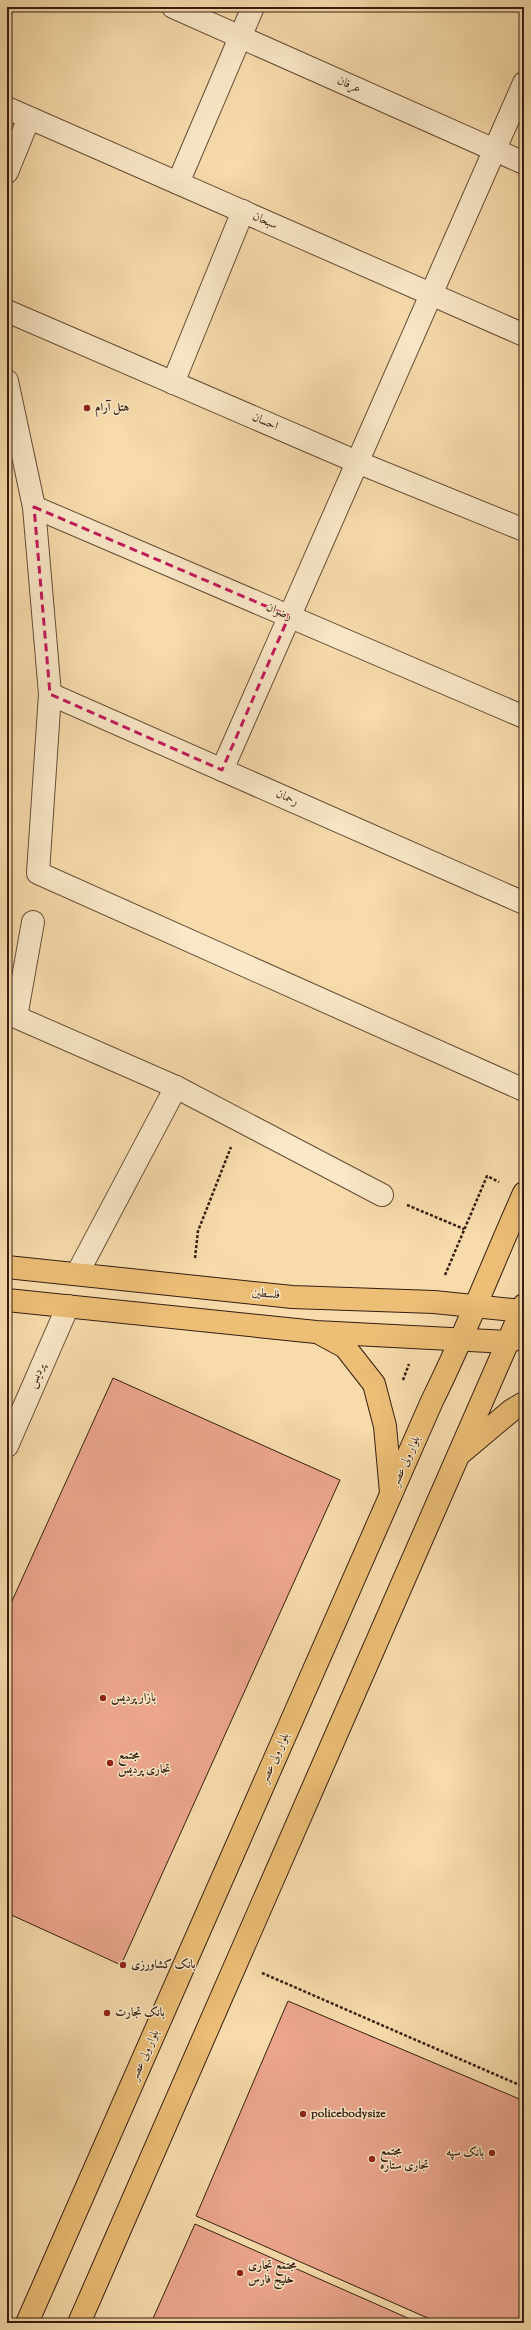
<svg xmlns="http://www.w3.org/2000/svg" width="531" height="2330" font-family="'Sorts Mill Goudy',Amiri,serif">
  <rect width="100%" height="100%" fill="#f7dbab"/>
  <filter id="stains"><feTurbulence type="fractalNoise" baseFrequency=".005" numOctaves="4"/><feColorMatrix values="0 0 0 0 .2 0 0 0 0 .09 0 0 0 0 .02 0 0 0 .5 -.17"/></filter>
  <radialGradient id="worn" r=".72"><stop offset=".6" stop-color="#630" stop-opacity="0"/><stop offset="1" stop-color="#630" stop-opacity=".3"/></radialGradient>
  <g fill="#eca68e" stroke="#341e12">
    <path d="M 113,1378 L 340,1480 L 121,1965 L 7,1913 L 7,1612 Z"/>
    <path d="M 288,2001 L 524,2101 L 524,2323 L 439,2323 L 196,2216 Z"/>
    <path d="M 195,2224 L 419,2323 L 151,2323 Z"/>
  </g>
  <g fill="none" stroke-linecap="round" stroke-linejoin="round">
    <g stroke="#654d38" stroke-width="24">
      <g id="minor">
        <path d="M 173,7 L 524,163"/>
        <path d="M 7,108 L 524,335"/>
        <path d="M 7,172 L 29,118"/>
        <path d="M 178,183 L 253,7"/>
        <path d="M 7,311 L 357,462 L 524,530"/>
        <path d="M 7,381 L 34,507 L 50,694 L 38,873 L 524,1090"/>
        <path d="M 173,383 L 243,211"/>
        <path d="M 34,507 L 524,717"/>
        <path d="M 50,694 L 524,903"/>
        <path d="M 222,770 L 524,83"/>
        <path d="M 33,922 L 16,1017 L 176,1087 L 382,1195"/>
        <path d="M 77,1274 L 176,1087"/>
        <path d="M 7,1446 L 68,1306"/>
      </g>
    </g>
    <g stroke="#341e12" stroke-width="24">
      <g id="major">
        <path d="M 7,1267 L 292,1297 L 434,1302 L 522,1311 L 524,1313"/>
        <path d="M 7,1300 L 316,1332 L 508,1342 L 521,1337"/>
        <path d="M 321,1334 L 345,1347 L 374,1384 L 385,1426 L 391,1493"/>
        <path d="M 462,1452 L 512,1410 L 524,1403"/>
        <path d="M 27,2323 L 432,1401 C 466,1333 493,1262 524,1193"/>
        <path d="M 79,2323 L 524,1305"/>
      </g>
    </g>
    <g stroke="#341e12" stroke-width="2.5" stroke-dasharray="3 2" stroke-linecap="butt">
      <path d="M 407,1205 L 464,1229"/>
      <path d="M 195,1258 L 198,1231 L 231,1147"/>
      <path d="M 445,1275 L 487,1176 L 499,1182"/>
      <path d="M 403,1380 L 409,1364"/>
      <path d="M 262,1973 L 524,2087"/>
    </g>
    <use href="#minor" stroke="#fae8c8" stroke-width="22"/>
    <use href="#major" stroke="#ecbe76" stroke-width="22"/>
  </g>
  <path fill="none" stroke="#c2185b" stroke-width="3" stroke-dasharray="8 5" stroke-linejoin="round" d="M 34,507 L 289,616 L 222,770 L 50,694 Z"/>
  <g fill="#8f2418" stroke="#fae8c8" stroke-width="1.5">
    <circle cx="87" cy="408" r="4"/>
    <circle cx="103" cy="1698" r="4"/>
    <circle cx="110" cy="1763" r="4"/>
    <circle cx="123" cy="1965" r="4"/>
    <circle cx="107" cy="2013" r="4"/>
    <circle cx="303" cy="2114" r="4"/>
    <circle cx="492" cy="2153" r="4"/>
    <circle cx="372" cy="2159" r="4"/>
    <circle cx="240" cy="2273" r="4"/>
  </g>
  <g text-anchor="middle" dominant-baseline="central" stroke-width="3" stroke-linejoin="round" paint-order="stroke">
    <g font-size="12" fill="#341e12" stroke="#fae8c8">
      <text transform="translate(349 85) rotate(24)">عرفان</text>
      <text transform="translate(265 221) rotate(24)">سبحان</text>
      <text transform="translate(265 422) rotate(23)">احسان</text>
      <text transform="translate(279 612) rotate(23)">رضوان</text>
      <text transform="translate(287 798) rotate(24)">رحمان</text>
      <text transform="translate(266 1294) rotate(6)">فلسطین</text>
      <text transform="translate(37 1376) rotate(-66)">پردیس</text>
      <text transform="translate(406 1461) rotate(-66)">بلوار ولی عصر</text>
      <text transform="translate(275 1758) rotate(-66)">بلوار ولی عصر</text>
      <text transform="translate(145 2055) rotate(-66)">بلوار ولی عصر</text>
    </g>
    <g font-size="12" font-weight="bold" fill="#341e12" stroke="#fae8c8" text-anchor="start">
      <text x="95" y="408">هتل آرام</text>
      <text x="111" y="1698">بازار پردیس</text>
      <text x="118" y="1756">مجتمع<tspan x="118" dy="14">تجاری پردیس</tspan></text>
      <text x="131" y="1965">بانک کشاورزی</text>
      <text x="115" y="2013">بانک تجارت</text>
      <text x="311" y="2114">policebodysize</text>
      <text x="380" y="2152">مجتمع<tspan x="380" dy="14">تجاری ستاره</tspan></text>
      <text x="484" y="2153" text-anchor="end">بانک سپه</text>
      <text x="248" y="2266">مجتمع تجاری<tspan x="248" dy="14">خلیج فارس</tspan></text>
    </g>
  </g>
  <rect width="531" height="2330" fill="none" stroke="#f7dbab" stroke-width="24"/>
  <rect x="8" y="8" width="515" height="2314" fill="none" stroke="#341e12" stroke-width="2"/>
  <rect x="12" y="12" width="507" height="2306" fill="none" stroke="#341e12"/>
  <rect width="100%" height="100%" filter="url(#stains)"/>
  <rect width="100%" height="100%" fill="url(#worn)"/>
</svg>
